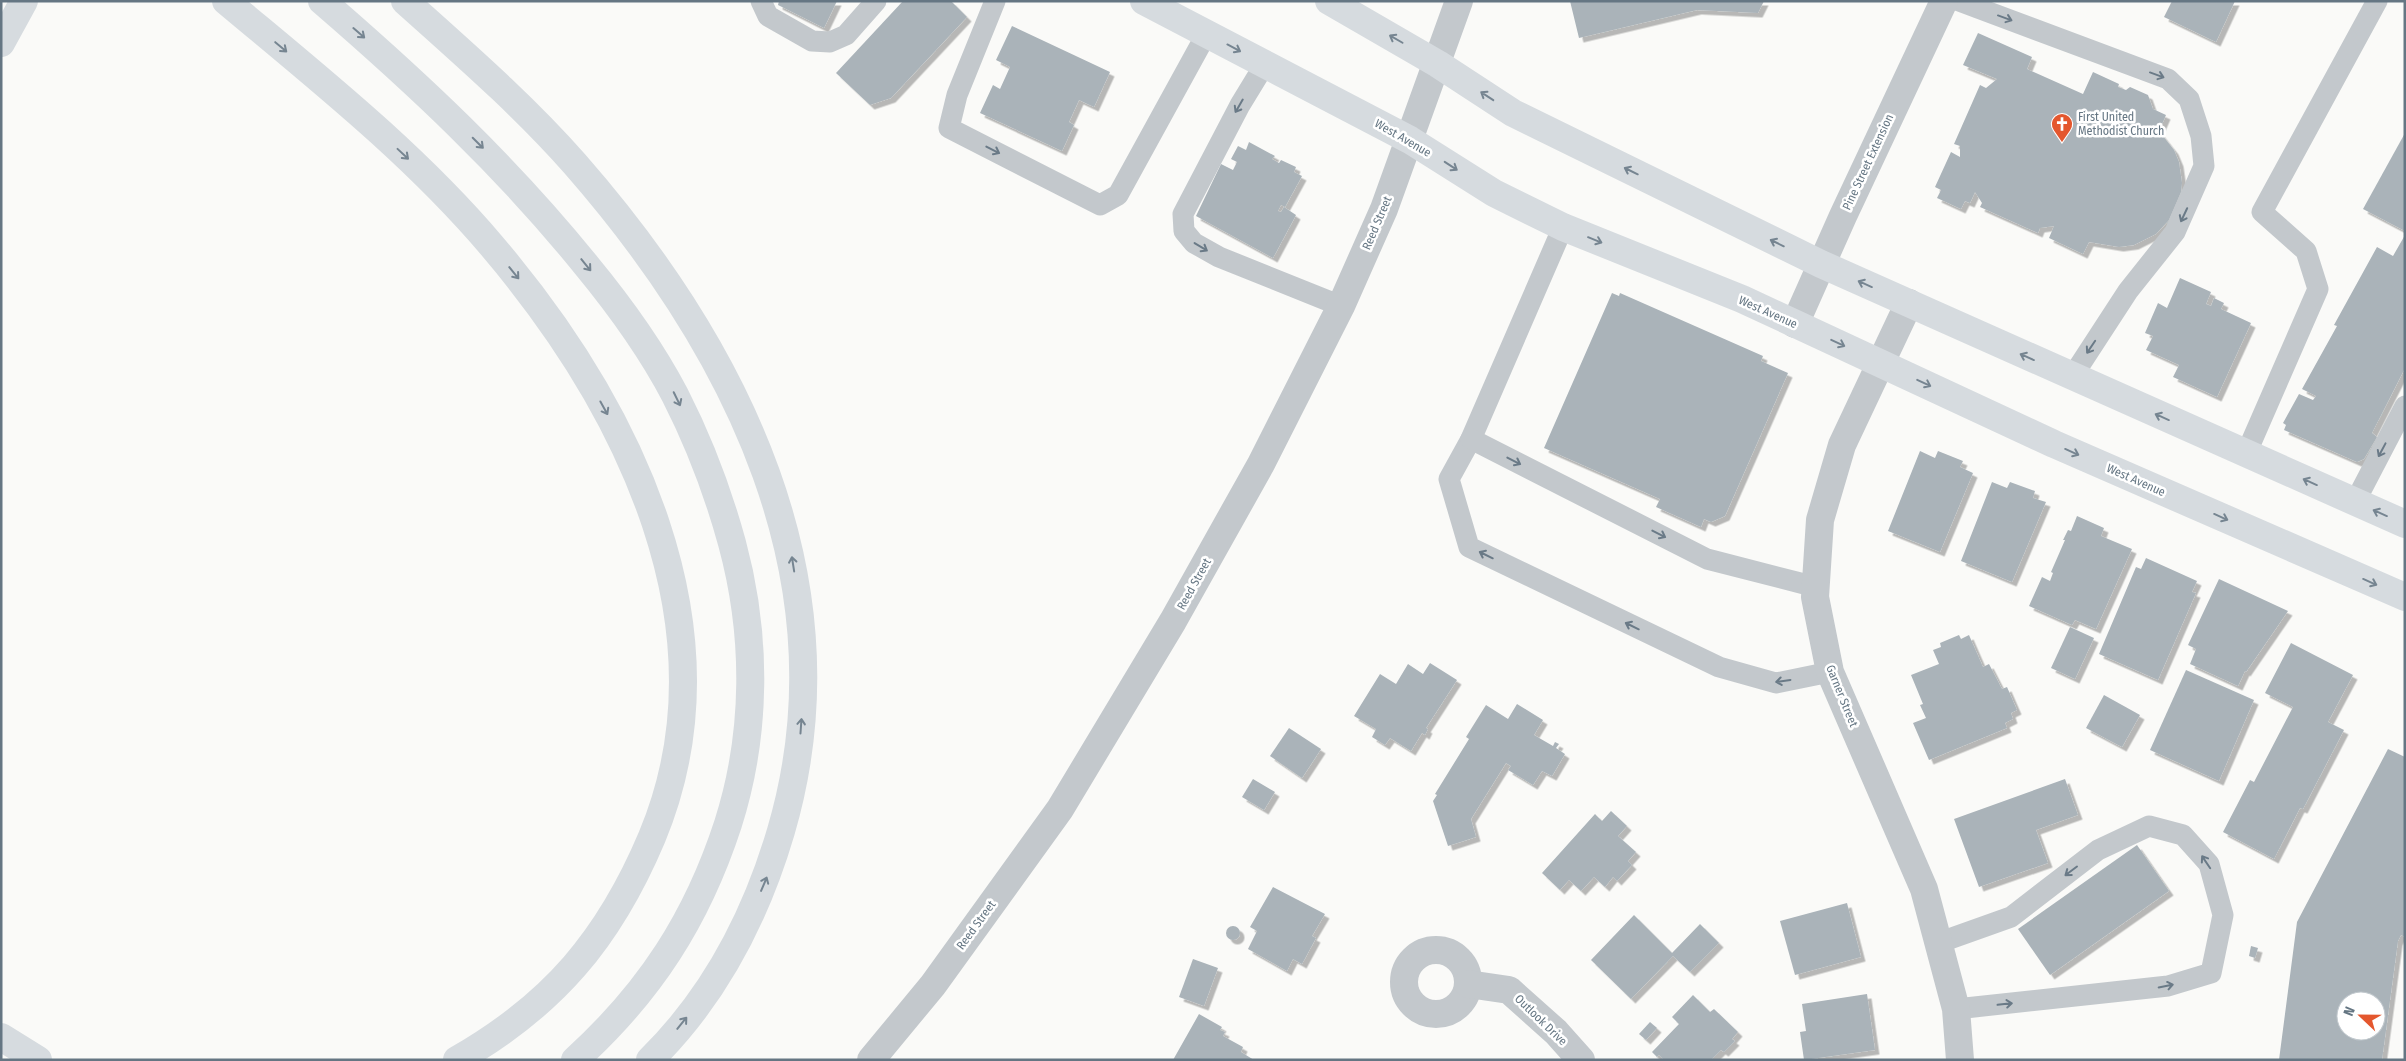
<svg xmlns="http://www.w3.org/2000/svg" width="2406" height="1061" font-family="'Fira Sans Condensed',sans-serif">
  <defs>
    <filter id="shadow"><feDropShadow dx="4.5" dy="4.5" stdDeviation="0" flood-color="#0004"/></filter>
  </defs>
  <rect width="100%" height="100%" fill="#fafaf8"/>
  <g fill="#aab3b9" fill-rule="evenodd" filter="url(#shadow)">
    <path d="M 779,1 L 837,1 L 824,28 L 778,5 Z"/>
    <path d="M 903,1 L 951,1 L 967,17 L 891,98 L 870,105 L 836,73 Z"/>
    <path d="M 1570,1 L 1764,1 L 1758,13 L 1697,10 L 1579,38 Z"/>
    <path d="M 2172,1 L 2235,1 L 2216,42 L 2164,17 Z"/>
    <path d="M 1012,26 L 1110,72 L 1094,107 L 1079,100 L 1069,122 L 1074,125 L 1062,151 L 980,113 L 993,85 L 1000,89 L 1010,67 L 996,60 Z"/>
    <path d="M 1978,33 L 2032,57 L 2027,69 L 2083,94 L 2093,72 L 2119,84 L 2118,87 L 2126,90 L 2130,87 L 2148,95 L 2153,109 L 2166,115 L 2159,131 L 2174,150 L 2179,162 L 2182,183 L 2181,192 L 2169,220 L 2156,234 L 2134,245 L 2119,247 L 2089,242 L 2083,254 L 2049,238 L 2054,226 L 2040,228 L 2038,233 L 1980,207 L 1982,203 L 1975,192 L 1970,203 L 1965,201 L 1961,209 L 1937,198 L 1941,190 L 1935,187 L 1951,152 L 1960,157 L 1960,146 L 1954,144 L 1980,85 L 1986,88 L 1997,79 L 1963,65 Z"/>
    <path d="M 2405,133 L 2405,231 L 2363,209 Z"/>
    <path d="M 1249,142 L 1275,156 L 1272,159 L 1279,163 L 1281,160 L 1296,167 L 1294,172 L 1302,176 L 1285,207 L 1281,205 L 1278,211 L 1281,212 L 1284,207 L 1296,215 L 1273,258 L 1196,216 L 1221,164 L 1233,170 L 1237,162 L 1231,159 L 1238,146 L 1246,150 Z"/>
    <path d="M 2405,235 L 2405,368 L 2372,433 L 2377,437 L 2364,459 L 2357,462 L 2284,430 L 2286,425 L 2283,423 L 2299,394 L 2313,400 L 2316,396 L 2302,389 L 2337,326 L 2334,325 L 2377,247 L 2393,256 Z"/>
    <path d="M 2180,278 L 2211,292 L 2206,304 L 2211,306 L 2214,298 L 2224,303 L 2221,309 L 2251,323 L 2217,397 L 2173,377 L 2179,365 L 2146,350 L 2153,336 L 2145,333 L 2158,303 L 2167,308 Z"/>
    <path d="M 1612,293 L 1619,296 L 1620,293 L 1763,356 L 1761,361 L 1788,373 L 1725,516 L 1711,522 L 1704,519 L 1701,527 L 1656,507 L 1660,499 L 1544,448 Z"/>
    <path d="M 1920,451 L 1935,458 L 1938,451 L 1963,461 L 1960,467 L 1973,473 L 1940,552 L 1888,531 Z"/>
    <path d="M 1992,482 L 2007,488 L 2010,482 L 2035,491 L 2033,498 L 2046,502 L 2012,582 L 1961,561 Z"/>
    <path d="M 2077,516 L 2104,528 L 2101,536 L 2132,549 L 2096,629 L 2075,620 L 2072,625 L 2029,606 L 2042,577 L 2050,581 L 2053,573 L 2051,572 L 2065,540 L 2063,540 L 2068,530 L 2071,531 Z"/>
    <path d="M 2146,558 L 2197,581 L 2192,592 L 2196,593 L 2158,680 L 2099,654 L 2136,567 L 2141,569 Z"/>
    <path d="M 2219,579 L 2288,611 L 2246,672 L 2245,671 L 2238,686 L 2190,664 L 2196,649 L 2188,645 Z"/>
    <path d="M 2070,627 L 2094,638 L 2075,679 L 2051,668 Z"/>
    <path d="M 1959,635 L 1961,639 L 1969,635 L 1983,667 L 1989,664 L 2002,689 L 2007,687 L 2017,710 L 2011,713 L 2013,719 L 2005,723 L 2007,728 L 1929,760 L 1913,723 L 1926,718 L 1920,705 L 1923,704 L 1911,675 L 1939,664 L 1933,650 L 1941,647 L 1940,643 Z"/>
    <path d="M 2291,643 L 2353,675 L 2328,722 L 2344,730 L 2303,809 L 2300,808 L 2274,859 L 2223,832 L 2250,780 L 2254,782 L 2293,707 L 2265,693 Z"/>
    <path d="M 1430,663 L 1457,680 L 1426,728 L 1428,729 L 1425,735 L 1422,733 L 1411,751 L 1390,738 L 1385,745 L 1372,737 L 1376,729 L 1354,716 L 1380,674 L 1396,684 L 1408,664 L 1423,674 Z"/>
    <path d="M 2186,670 L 2254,700 L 2219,781 L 2150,750 Z"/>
    <path d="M 2104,695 L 2140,715 L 2122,747 L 2086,728 Z"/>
    <path d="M 1517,704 L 1543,720 L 1534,735 L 1553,746 L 1555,742 L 1559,744 L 1556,748 L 1565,754 L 1552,776 L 1542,771 L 1533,785 L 1508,770 L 1511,766 L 1506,763 L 1471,819 L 1476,837 L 1448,846 L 1433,801 L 1437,795 L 1435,794 L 1469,739 L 1466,737 L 1486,705 L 1508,719 Z"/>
    <path d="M 1289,728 L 1321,749 L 1302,778 L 1270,756 Z"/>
    <path d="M 2388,749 L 2405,757 L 2405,937 L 2401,935 L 2398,941 L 2382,1060 L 2279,1060 L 2297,922 ZM 2346,1001 L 2376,1001 L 2376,1031 L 2346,1031 Z"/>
    <path d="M 1253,779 L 1275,792 L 1264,810 L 1242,797 Z"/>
    <path d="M 2065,779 L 2078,815 L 2036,830 L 2048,863 L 1979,887 L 1954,819 Z"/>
    <path d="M 1611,811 L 1627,826 L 1618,836 L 1636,852 L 1628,861 L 1632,865 L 1617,881 L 1613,877 L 1605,887 L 1594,877 L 1581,891 L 1569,880 L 1560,890 L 1542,873 L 1595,814 L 1602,821 Z"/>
    <path d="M 2137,845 L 2169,891 L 2050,975 L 2018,929 Z"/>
    <path d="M 1273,887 L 1325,914 L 1312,936 L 1316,938 L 1302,964 L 1293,959 L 1287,971 L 1248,949 L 1257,931 L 1250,927 Z"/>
    <path d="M 1847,903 L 1861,957 L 1795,975 L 1780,921 Z"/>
    <path d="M 1634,915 L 1672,953 L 1700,924 L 1719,943 L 1690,972 L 1673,956 L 1631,999 L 1591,960 Z"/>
    <circle cx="1233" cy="933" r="7"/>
    <path d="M 2251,946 L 2258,948 L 2255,958 L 2249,956 Z"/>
    <path d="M 1193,959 L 1218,968 L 1204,1006 L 1179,997 Z"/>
    <path d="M 1867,994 L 1875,1050 L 1804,1060 L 1800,1032 L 1806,1031 L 1802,1004 Z"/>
    <path d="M 1693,995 L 1710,1012 L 1714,1009 L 1738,1032 L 1732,1039 L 1735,1041 L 1724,1052 L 1721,1050 L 1711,1060 L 1664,1060 L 1659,1055 L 1657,1057 L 1652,1052 L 1679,1024 L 1672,1017 Z"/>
    <path d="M 1199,1014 L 1222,1027 L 1220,1030 L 1225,1032 L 1223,1036 L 1243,1047 L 1241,1052 L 1254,1060 L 1173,1060 Z"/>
    <path d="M 1650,1022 L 1657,1028 L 1646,1040 L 1639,1034 Z"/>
  </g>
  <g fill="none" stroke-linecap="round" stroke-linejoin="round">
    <g stroke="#c3c8cc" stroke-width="21">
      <path d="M 761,1 L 768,16 L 812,41 L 830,42 L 846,35 L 876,1"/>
      <path d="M 995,1 L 957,95 L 949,128 L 1100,205 L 1118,195 L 1207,33"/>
      <path d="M 1959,1 L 2168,79 L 2189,99 L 2201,136 L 2204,166 L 2175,232 L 2128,291 L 2072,377"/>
      <path d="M 1265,64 L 1240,105 L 1183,214 L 1184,231 L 1194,243 L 1219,257 L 1341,306"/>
      <path d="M 1563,227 L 1471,439 L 1449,479 L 1469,547 L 1719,667 L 1776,683 L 1830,672"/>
      <path d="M 1471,439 L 1707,559 L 1816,587"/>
      <path d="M 2246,454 L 2318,289 L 2306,251 L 2262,212 L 2377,1"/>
      <path d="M 2355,502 L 2405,406"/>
      <path d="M 1938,943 L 2011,917 L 2098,850 L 2149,826 L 2183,835 L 2209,864 L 2223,915 L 2211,973 L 2168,986 L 1956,1009"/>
    </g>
    <g stroke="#c3c8cc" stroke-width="28">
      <path d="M 1909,303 L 1842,445 L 1820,520 L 1815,597 L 1830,672 L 1924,889 L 1956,1009 L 1960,1060"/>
      <path d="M 1795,324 L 1843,216 L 1944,1"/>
      <circle cx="1436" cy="982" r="32"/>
      <path d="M 1468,984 L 1509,990 L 1556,1032 L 1581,1060"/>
      <path d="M 871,1060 L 933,985 L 1060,809 L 1173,621 L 1261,464 L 1341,306 L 1384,209 L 1459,1"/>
    </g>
    <g stroke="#d6dbdf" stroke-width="28">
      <path d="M 1144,1 L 1410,140 L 1494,193 L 1563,227 L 1742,299 L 2054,444 L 2405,597"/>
      <path d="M 1329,1 L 1438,64 L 1513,113 L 1821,264 L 2405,524"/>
    </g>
    <g stroke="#d6dbdf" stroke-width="28">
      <path d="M 226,1 C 318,78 414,154 492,246 C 628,406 739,628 652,837 C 609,939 553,1005 457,1060"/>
      <path d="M 322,1 C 417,83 507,167 586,265 C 619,305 651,349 675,395 C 699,442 718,492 732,543 C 757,635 757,733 728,824 C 697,919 650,992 575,1060"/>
      <path d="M 405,1 C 463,53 523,105 575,164 C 737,349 854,582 781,831 C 756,916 714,997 650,1060"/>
      <path d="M 1,43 L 24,1"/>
      <path d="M 1,1037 L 38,1060"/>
    </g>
  </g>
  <defs><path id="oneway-shaft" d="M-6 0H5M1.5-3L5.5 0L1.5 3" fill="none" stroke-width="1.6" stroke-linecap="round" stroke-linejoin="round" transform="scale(1.25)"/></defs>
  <g stroke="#6a7a87">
    <use href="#oneway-shaft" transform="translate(2005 18) rotate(20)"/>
    <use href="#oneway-shaft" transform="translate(2157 75) rotate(20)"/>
    <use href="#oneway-shaft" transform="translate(1239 106) rotate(120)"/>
    <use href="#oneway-shaft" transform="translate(993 150) rotate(27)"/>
    <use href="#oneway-shaft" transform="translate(2184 215) rotate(115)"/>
    <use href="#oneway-shaft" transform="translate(1201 247) rotate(31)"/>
    <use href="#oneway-shaft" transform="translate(2091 347) rotate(124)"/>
    <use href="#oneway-shaft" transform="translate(2382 450) rotate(118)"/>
    <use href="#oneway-shaft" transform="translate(1514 461) rotate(27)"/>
    <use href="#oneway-shaft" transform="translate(1659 534) rotate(27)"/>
    <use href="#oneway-shaft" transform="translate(1486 555) rotate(-154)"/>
    <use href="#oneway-shaft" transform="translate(1632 626) rotate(-154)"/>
    <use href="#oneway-shaft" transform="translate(1783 681) rotate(172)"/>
    <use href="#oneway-shaft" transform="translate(2206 862) rotate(-124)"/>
    <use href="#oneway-shaft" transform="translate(2071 871) rotate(143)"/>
    <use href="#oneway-shaft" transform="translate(2166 986) rotate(-11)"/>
    <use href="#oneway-shaft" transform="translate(2005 1004) rotate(-6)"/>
  </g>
  <g stroke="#768591">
    <use href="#oneway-shaft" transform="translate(359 33) rotate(41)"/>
    <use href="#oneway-shaft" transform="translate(1396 39) rotate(-150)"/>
    <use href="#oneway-shaft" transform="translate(281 47) rotate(40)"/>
    <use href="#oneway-shaft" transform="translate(1234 48) rotate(28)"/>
    <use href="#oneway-shaft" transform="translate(1487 96) rotate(-147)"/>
    <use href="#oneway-shaft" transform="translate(478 143) rotate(45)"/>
    <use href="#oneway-shaft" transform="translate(403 154) rotate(43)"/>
    <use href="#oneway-shaft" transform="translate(1451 166) rotate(33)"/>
    <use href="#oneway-shaft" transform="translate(1631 171) rotate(-154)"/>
    <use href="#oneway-shaft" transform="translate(1595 240) rotate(22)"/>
    <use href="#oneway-shaft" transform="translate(1777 243) rotate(-154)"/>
    <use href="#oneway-shaft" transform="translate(586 265) rotate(51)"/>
    <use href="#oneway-shaft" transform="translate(514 273) rotate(51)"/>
    <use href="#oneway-shaft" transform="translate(1865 284) rotate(-156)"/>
    <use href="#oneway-shaft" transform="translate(1838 343) rotate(25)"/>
    <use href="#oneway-shaft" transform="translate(2027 357) rotate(-156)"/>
    <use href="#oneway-shaft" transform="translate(1924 383) rotate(25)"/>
    <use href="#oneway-shaft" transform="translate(677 399) rotate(64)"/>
    <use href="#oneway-shaft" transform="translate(604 408) rotate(61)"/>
    <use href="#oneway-shaft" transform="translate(2162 417) rotate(-156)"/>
    <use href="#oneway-shaft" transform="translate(2072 452) rotate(24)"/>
    <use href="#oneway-shaft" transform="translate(2310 482) rotate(-156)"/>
    <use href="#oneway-shaft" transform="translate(2380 513) rotate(-156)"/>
    <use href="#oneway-shaft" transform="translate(2221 517) rotate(24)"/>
    <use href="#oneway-shaft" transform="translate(793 564) rotate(-99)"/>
    <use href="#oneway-shaft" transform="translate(2370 582) rotate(24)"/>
    <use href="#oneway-shaft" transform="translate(801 726) rotate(-86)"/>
    <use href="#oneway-shaft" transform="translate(764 884) rotate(-67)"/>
    <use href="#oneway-shaft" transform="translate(682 1023) rotate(-51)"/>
  </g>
  <defs>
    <g id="church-pin" transform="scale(1.125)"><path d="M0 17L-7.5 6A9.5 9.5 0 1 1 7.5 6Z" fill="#e4572e" stroke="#fff"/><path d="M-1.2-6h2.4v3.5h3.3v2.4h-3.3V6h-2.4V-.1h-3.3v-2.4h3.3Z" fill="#fff"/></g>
  </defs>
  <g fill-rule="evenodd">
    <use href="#church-pin" x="2062" y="124"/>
  </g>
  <g text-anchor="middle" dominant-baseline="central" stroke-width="5" stroke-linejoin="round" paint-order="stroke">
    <g font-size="12" fill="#657683" stroke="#fff" text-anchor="start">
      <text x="2078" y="117">First United<tspan x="2078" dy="14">Methodist Church</tspan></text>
    </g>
    <g font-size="12" fill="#657683" stroke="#fff">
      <text transform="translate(1403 138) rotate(30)">West Avenue</text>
      <text transform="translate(1868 162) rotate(-65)">Pine Street Extension</text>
      <text transform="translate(1377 223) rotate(-67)">Reed Street</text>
      <text transform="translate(1768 312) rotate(24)">West Avenue</text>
      <text transform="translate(2136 480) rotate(24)">West Avenue</text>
      <text transform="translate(1194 584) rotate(-61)">Reed Street</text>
      <text transform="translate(1842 696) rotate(68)">Garner Street</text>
      <text transform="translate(976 925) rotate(-54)">Reed Street</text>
      <text transform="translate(1541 1020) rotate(44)">Outlook Drive</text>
    </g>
  </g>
  <rect width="2406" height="1061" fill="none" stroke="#657683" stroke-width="5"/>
  <g transform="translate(2361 1016) rotate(292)"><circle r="24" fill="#ffffff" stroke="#c1c8cd"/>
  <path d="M0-4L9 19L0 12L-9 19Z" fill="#e4572e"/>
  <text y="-8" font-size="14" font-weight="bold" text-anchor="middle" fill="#657683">N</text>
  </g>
</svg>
